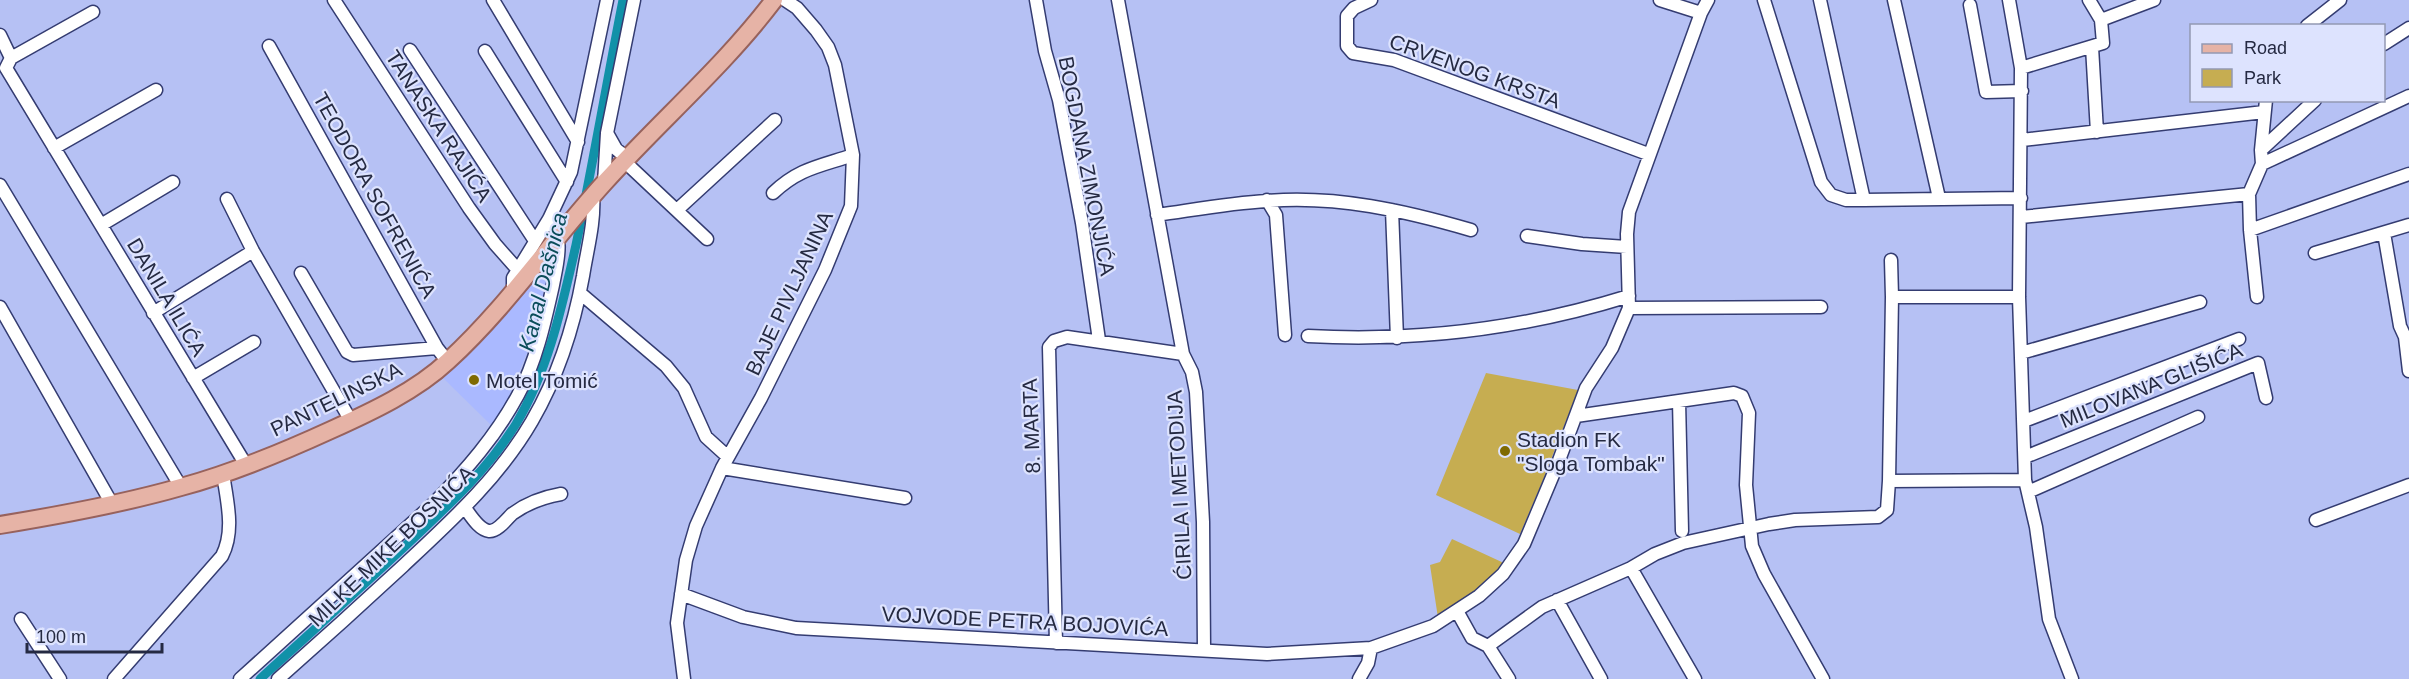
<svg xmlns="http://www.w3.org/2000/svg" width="2409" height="679" viewBox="0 0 2409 679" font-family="Helvetica,sans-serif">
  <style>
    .built { fill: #aab9ff }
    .green { fill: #c6ad51 }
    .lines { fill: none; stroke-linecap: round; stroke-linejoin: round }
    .canal { stroke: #1191a8; stroke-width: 9 }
    .minor-casing { stroke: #343c71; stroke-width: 15 }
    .major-casing { stroke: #97625d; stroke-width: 20 }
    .minor { stroke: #fff; stroke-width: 12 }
    .major { stroke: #e6b3a6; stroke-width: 16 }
    .poi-dot { fill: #7f6a02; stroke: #dde3fe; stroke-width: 2 }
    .labels { text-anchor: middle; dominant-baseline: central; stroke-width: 4.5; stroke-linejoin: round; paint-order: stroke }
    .street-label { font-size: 21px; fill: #252a42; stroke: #dde3fe }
    .poi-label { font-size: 21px; fill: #252a42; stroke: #dde3fe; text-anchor: start }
    .water-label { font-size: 22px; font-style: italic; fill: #0a4c59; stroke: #dde3fe }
  </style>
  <rect width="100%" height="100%" fill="#b6c1f4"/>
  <!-- built -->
  <path class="built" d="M542 268H546V284L529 348 508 398 492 426 442 377 485 332Z"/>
  <!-- green -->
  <path class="green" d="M1486 373 1578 390 1541 485 1520 534 1436 495Z
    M1452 539 1506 564 1479 589 1438 618 1430 565 1440 562Z"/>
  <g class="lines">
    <!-- canal -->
    <path class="canal" d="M260 679C307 636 354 594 400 551 442 511 485 474 516 424 549 369 562 306 576 245 593 163 607 81 623 0"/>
    <defs>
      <path id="minor" d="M334 0 469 208 495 244 518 270
        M493 0 578 142
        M1036 0 1045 51 1059 100 1082 223 1099 340
        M1118 0 1183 354 1192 372 1196 392 1203 522 1204 649
        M1371 0 1354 8 1347 16V46L1353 53 1394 60 1648 154
        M1660 0 1701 13
        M1764 0 1821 182 1831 195 1846 200H1864L2021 198
        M1820 0 1864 200
        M1894 0 1939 198
        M2009 0 2021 68 2019 297 2025 480 2036 527 2049 619 2072 679
        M2089 0 2101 20
        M1970 5 1986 92 2022 91
        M2307 26 2340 0
        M0 35 11 58 6 68 246 465
        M2384 44 2409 28
        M269 46 437 348 448 362
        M2092 47 2097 132
        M410 50 535 241
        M485 51 567 182
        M11 58 93 12
        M2021 68 2103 43 2101 20 2154 0
        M607 133 634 0
        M2022 140 2264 112
        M54 148 156 90
        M2261 150 2315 100
        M624 161 707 239
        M2262 164 2409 96
        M604 183 607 133 616 149 627 158
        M0 185 181 487
        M773 193C799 168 821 166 853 155
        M227 199 253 251 351 421
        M1267 200 1276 215 1285 335
        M677 210 775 120
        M1392 210 1397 338
        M1157 215C1193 210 1230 203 1267 201 1336 195 1406 211 1471 230
        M2021 217 2249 194
        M101 225 173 182
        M2250 230 2409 174
        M2384 233 2400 326 2405 337 2409 338
        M1527 236 1582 244 1627 247
        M2315 253 2409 225
        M1891 260 1892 297
        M301 273 347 352 353 355 437 348
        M513 292V278L549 219 571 172 607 0
        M580 293 666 366 684 388 706 437 728 457
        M2257 297 2250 230 2249 194 2262 164 2261 150 2266 100
        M0 307 112 504
        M1629 308 1821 307
        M153 313 253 251
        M1308 336C1418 342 1523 329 1629 296
        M2405 337 2409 371
        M2021 353 2200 302
        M193 378 254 342
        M1679 401 1682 531
        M1576 416 1734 393 1742 396 1749 413 1746 485 1752 546 1764 574 1823 679
        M2024 421 2239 339
        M2025 457 2258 363 2266 398
        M722 468 905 498
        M1889 481 1892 297H2019
        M2028 492 2198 417
        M465 508C471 516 479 530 489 531 497 532 507 519 512 514 527 503 544 497 561 494
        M2316 520 2409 485
        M1631 568 1695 679
        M681 594 743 617 796 628 1267 654 1371 648 1433 626 1479 596 1503 574 1524 544 1558 463 1586 388 1612 348 1629 308 1627 234 1629 212 1701 13 1708 0
        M1557 600 1601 679
        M1457 611 1472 638 1488 646 1542 607 1631 568 1655 554 1683 543 1769 524 1795 520 1878 517 1887 510 1889 481 2025 480
        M21 619 60 679
        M1056 643 1049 347 1054 341 1067 337 1183 354
        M1488 646 1509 679
        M114 679 222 556C235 531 227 501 223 474
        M240 679 434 503C466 470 496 436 518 395 536 362 545 321 553 285 557 263 565 238 549 219
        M278 679C320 642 362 604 403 566 450 522 499 478 532 421 557 378 574 326 583 276 587 250 595 222 593 196
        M684 679 677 623 686 560 696 526 722 468 761 398 825 270 851 206 853 155 835 65 828 47 816 30 797 8 785 0
        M1359 679 1368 663 1371 648"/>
      <path id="major" d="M0 525C61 515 122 504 181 487 233 473 283 452 331 430 371 412 416 391 448 361 507 307 552 240 605 182 661 120 724 66 774 0"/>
    </defs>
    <!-- minor casing -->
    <use href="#minor" class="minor-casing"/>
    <!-- major casing -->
    <use href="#major" class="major-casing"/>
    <!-- minor -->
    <use href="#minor" class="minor"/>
    <!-- major -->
    <use href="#major" class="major"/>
  </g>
  <!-- markers -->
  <g class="poi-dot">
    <circle cx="474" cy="380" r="6"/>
    <circle cx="1505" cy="451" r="6"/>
  </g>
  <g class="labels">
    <!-- street labels -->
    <g class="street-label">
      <text transform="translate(1475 71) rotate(20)">CRVENOG KRSTA</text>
      <text transform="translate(439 126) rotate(57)">TANASKA RAJIĆA</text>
      <text transform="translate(1087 166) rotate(79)">BOGDANA ZIMONJIĆA</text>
      <text transform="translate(375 195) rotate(61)">TEODORA SOFRENIĆA</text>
      <text transform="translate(789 293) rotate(-65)">BAJE PIVLJANINA</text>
      <text transform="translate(167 297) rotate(59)">DANILA ILIĆA</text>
      <text transform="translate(2151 385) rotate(-22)">MILOVANA GLIŠIĆA</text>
      <text transform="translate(336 399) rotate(-26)">PANTELINSKA</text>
      <text transform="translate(1031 426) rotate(-92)">8. MARTA</text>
      <text transform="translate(1179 485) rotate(-93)">ĆIRILA I METODIJA</text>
      <text transform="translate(391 546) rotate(-44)">MILKE MIKE BOSNIĆA</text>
      <text transform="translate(1025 621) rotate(3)">VOJVODE PETRA BOJOVIĆA</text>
    </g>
    <!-- poi labels -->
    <g class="poi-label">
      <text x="486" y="380">Motel Tomić</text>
      <text x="1517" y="439">Stadion FK<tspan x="1517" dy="24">"Sloga Tombak"</tspan></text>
    </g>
    <!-- water labels -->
    <g class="water-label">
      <text transform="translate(543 282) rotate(-76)">Kanal Dašnica</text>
    </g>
  </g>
  <!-- legend -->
  <rect x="2190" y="24" width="195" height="78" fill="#dde3fe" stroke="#9399b3" stroke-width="1.5"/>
  <rect x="2202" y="44" width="30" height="9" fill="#e6b3a6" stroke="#9399b3" stroke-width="1.5"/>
  <text x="2244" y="54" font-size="18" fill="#252a42">Road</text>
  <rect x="2202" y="69" width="30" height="18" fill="#c6ad51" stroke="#9399b3" stroke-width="1.5"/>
  <text x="2244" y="84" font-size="18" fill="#252a42">Park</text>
  <!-- scale -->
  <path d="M27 643v9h135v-9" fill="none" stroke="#252a42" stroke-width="3"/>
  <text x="36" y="643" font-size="18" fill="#252a42" stroke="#dde3fe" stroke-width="4.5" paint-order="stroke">100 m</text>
</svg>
